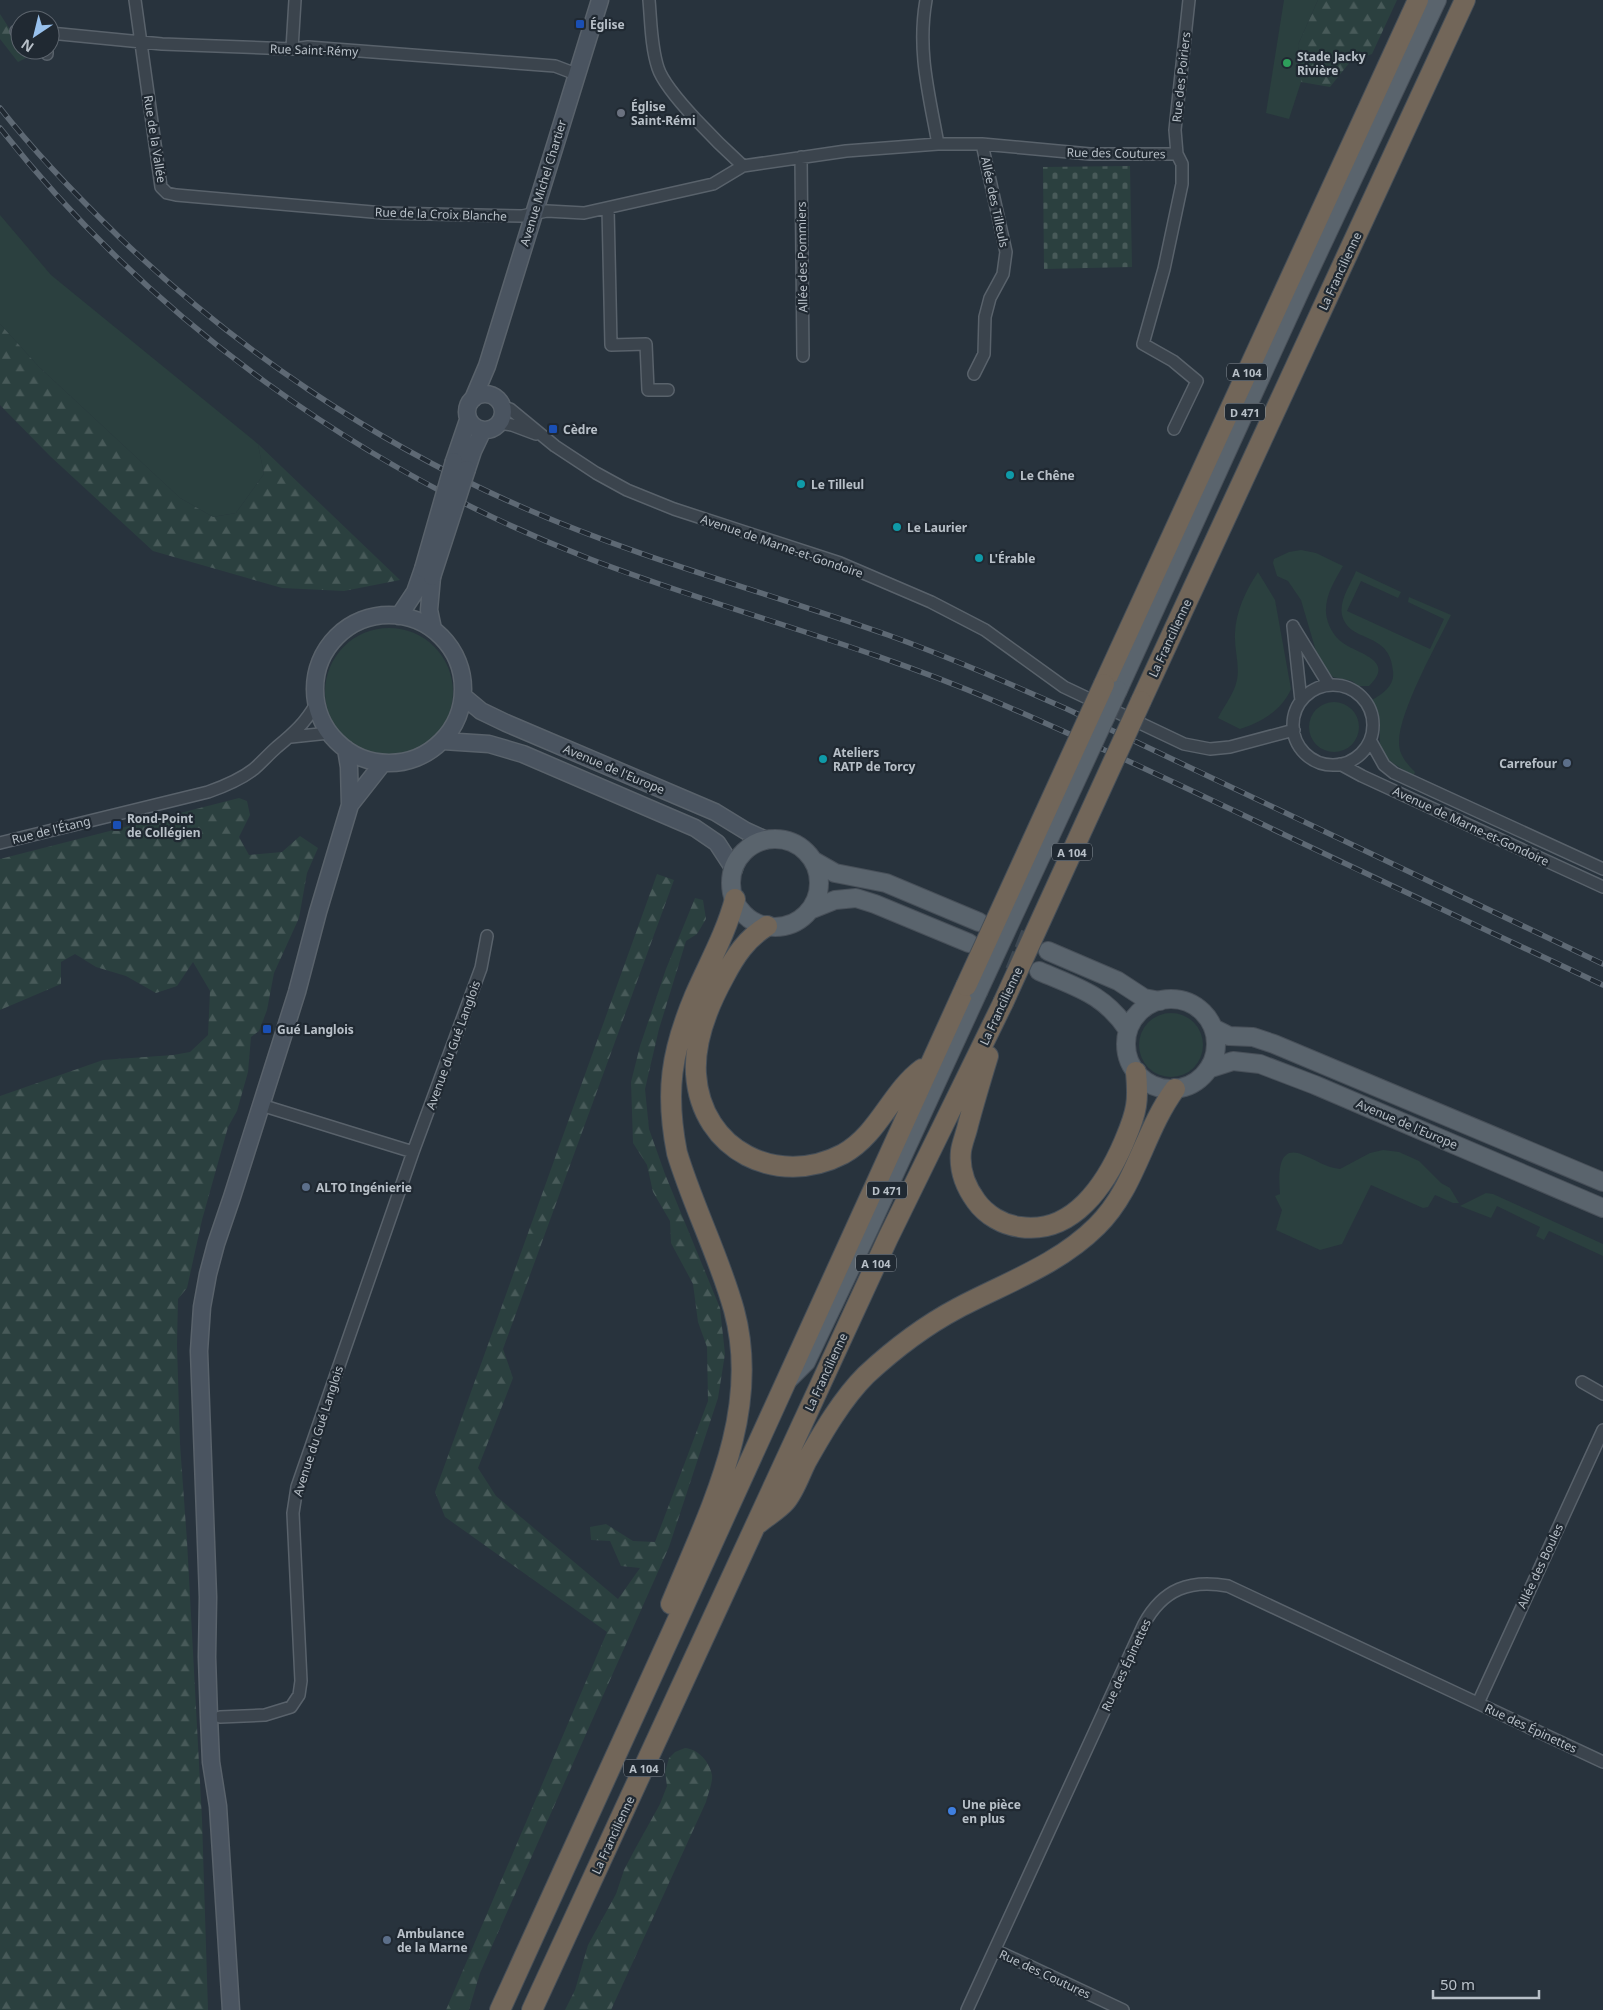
<svg xmlns="http://www.w3.org/2000/svg" width="1603" height="2010" viewBox="0 0 1603 2010" font-family="'Noto Sans',sans-serif">
  <style>
    .green { fill: #2b403f }
    .forest { fill: url(#forest-firs) }
    .cemetery { fill: url(#cemetery-stones) }
    .lines { fill: none; stroke-linecap: round; stroke-linejoin: round }
    .primary-tunnel { stroke: #3e4852; stroke-width: 18; stroke-dasharray: 18 9; stroke-linecap: butt }
    .minor-casing { stroke: #59626b; stroke-width: 14 }
    .secondary-casing { stroke: #59626b; stroke-width: 19 }
    .primary-casing { stroke: #485059; stroke-width: 20 }
    .motorway-casing { stroke: #464f58; stroke-width: 22 }
    .minor { stroke: #3b444d; stroke-width: 11 }
    .secondary { stroke: #4a5460; stroke-width: 16 }
    .primary { stroke: #5a646d; stroke-width: 18 }
    .motorway { stroke: #726659; stroke-width: 20 }
    .rail-casing { stroke: #5e6974; stroke-width: 5.5 }
    .rail { stroke: #202932; stroke-width: 4; stroke-dasharray: 11; stroke-linecap: butt }
    .secondary-bridge-casing { stroke: #59626b; stroke-width: 19; stroke-linecap: butt }
    .primary-bridge-casing { stroke: #485059; stroke-width: 20; stroke-linecap: butt }
    .motorway-bridge-casing { stroke: #464f58; stroke-width: 22; stroke-linecap: butt }
    .secondary-bridge { stroke: #4a5460; stroke-width: 16 }
    .primary-bridge { stroke: #5a646d; stroke-width: 18 }
    .motorway-bridge { stroke: #726659; stroke-width: 20 }
    .transit-dot { fill: #1a4fb4; stroke: #202932; stroke-width: 2 }
    .leisure-dot { fill: #2e9e5b; stroke: #202932; stroke-width: 2 }
    .worship-dot { fill: #6b7280; stroke: #202932; stroke-width: 2 }
    .culture-dot { fill: #0f9aa8; stroke: #202932; stroke-width: 2 }
    .service-dot { fill: #5c6f8a; stroke: #202932; stroke-width: 2 }
    .shop-dot { fill: #3f7fe0; stroke: #202932; stroke-width: 2 }
    .labels { text-anchor: middle; dominant-baseline: central; stroke-width: 4.5; stroke-linejoin: round; paint-order: stroke }
    .shield { fill: #202932; stroke: #8a939b; stroke-width: 1 }
    .shield-label { font-size: 11px; font-weight: bold; fill: #b8c0c8 }
    .poi-label { font-size: 12px; font-weight: bold; fill: #b8c0c8; stroke: #202932; text-anchor: start }
    .street-label { font-size: 12px; fill: #b8c0c8; stroke: #202932 }
  </style>
  <defs>
    <pattern id="forest-firs" width="22" height="20" patternUnits="userSpaceOnUse" patternTransform="scale(1.25)"><rect width="22" height="20" fill="#2b403f"/><path d="M5 1l3.5 6h-7zM16 11l3.5 6h-7z" fill="#485a59"/></pattern>
    <pattern id="cemetery-stones" width="16" height="16" patternUnits="userSpaceOnUse" patternTransform="scale(1.25)"><rect width="16" height="16" fill="#2b403f"/><path d="M2 7V4a2 2 0 0 1 4 0v3zM10 15v-3a2 2 0 0 1 4 0v3z" fill="#485a59"/></pattern>
  </defs>
  <rect width="100%" height="100%" fill="#28333d"/>
  <!-- green -->
  <path class="green" d="M1284 0H1318L1298 45 1301 82 1289 119 1266 113Z
    M0 215 51 275 258 444 264 474 236 513 213 517 180 498 39 367 0 324Z
    M1301 550 1316 553 1343 566C1335 580 1325 595 1326 613 1327 624 1333 636 1343 643 1358 654 1396 660 1369 686H1358L1352 681 1333 677 1328 672 1318 658 1301 600 1288 581 1277 576 1273 563 1274 559 1289 552Z
    M1356 571 1401 592 1398 598 1361 581 1347 611 1430 649 1444 619 1408 602 1409 597 1451 615C1437 644 1398 713 1399 743 1399 755 1407 764 1415 772L1414 775C1358 749 1393 739 1372 700 1384 693 1395 685 1393 671 1390 630 1349 644 1342 615 1339 600 1351 584 1356 571Z
    M1258 572 1275 600 1291 689C1282 710 1262 722 1240 729L1218 718C1224 706 1234 694 1237 680 1240 665 1234 649 1235 633 1236 611 1246 590 1258 572Z
    M325 692a64 64 0 1 1 128 0a64 64 0 1 1-128 0Z
    M1309 727a25 25 0 1 1 50 0a25 25 0 1 1-50 0Z
    M1139 1045a32 32 0 1 1 64 0a32 32 0 1 1-64 0Z
    M1383 1150 1399 1152 1419 1161 1441 1183 1450 1188 1459 1203H1453L1435 1195 1428 1207 1423 1208 1371 1185 1342 1244 1320 1250 1276 1230 1282 1210 1275 1196 1280 1194C1279 1178 1276 1143 1303 1155 1317 1160 1324 1167 1340 1169L1370 1153Z
    M1486 1193 1493 1194 1603 1244V1256L1549 1231 1544 1240 1536 1236 1540 1227 1497 1206 1491 1218 1460 1206Z"/>
  <!-- forest -->
  <path class="forest" d="M1318 0H1397L1372 54 1350 62 1330 87 1301 82 1298 45Z
    M0 14 20 45V50H24L28 57 18 62 0 39Z
    M0 324 39 367 180 498 213 517 236 513 264 474 258 444 400 580 344 591 282 588 153 551 50 456 0 405Z
    M239 798 247 801 250 815 239 837 249 855 282 852 300 836 318 848 307 873 299 918 274 973 267 1010 259 1031 251 1037 248 1072 237 1111 228 1127 202 1220 187 1288 178 1299 177 1345 180 1444 187 1541 202 1819 208 2010H0V1096L103 1060 173 1055 190 1052 208 1035 210 991 193 962 177 986 156 993 126 976 96 967 75 954 61 962V984L0 1010V859Z
    M657 874 674 880 503 1349 513 1378 478 1468 496 1496 618 1599 640 1568 621 1566 610 1541 591 1540 590 1527 606 1524 633 1541 655 1542 708 1401 707 1347 698 1322 693 1284 671 1243 670 1221 653 1192 647 1165 633 1143 631 1082 640 1046 666 969 695 898 703 900 706 919 697 934 686 941 659 1029 645 1089 649 1129 665 1174 720 1308 725 1354 718 1398 669 1547 480 1973 469 2010H446L607 1632 445 1517 435 1492Z
    M685 1748C698 1749 710 1762 712 1775 713 1782 708 1794 706 1802L611 2010H565L575 1990 588 1945 616 1894 624 1870 635 1849 660 1804 667 1786 665 1772 669 1758 675 1752Z"/>
  <!-- cemetery -->
  <path class="cemetery" d="M1130 166 1132 267 1044 269 1043 167Z"/>
  <g class="lines">
    <!-- primary-tunnel -->
    <path class="primary-tunnel" d="M993 928 1043 948
      M984 949 1033 969"/>
    <defs>
      <path id="minor" d="M135 0 161 187 167 193 176 195 384 213 522 216 547 211 584 213 713 184 743 166 846 151 938 144H982L1090 154H1177
        M649 0C651 22 651 47 658 68 666 93 722 147 743 166
        M926 0C917 51 929 94 938 144
        M16 31H20
        M50 33 162 44 292 49 308 47 555 66 576 74
        M292 49 295 0
        M47 54V50
        M801 157 803 356
        M608 208 611 345 646 344 648 390H668
        M974 374 984 354 985 317 990 298 1003 274 1006 252 982 144
        M502 407 510 409 555 446 596 473 627 490 674 509 840 563 931 602 985 630 1064 687 1184 744 1210 749 1230 747 1294 730
        M499 423 512 425 536 434
        M1174 429 1197 381 1173 361 1143 344 1164 269 1182 184V164L1177 154 1175 130 1189 0
        M1293 626 1301 701
        M1294 628 1329 685
        M1293 725a40 40 0 1 1 80 0a40 40 0 1 1-80 0Z
        M291 737 329 733
        M1370 740 1384 765 1394 773 1603 869
        M1340 764 1362 776 1603 887
        M0 843 208 792C225 786 240 780 254 769 262 762 269 754 277 747 294 733 305 723 316 704
        M261 1105 413 1152
        M1582 1382 1603 1394
        M1478 1703 1603 1430
        M220 1717 265 1715 291 1707 299 1695 301 1681 293 1513 297 1487 413 1152 481 968 487 936
        M995 1950 1123 2010
        M967 2010 1144 1624C1163 1589 1190 1579 1228 1586L1603 1762"/>
      <path id="secondary" d="M467 412a18 18 0 1 1 36 0a18 18 0 1 1-36 0Z
        M473 399 487 366 600 0
        M454 461 468 420
        M467 469 473 451 483 430
        M432 577 429 610 433 629
        M315 689a74 74 0 1 1 148 0a74 74 0 1 1-148 0Z
        M399 616 415 592 423 569
        M463 696 481 711 506 723 715 812 746 831 766 840
        M443 741 489 744 523 754 695 828 717 843 734 869
        M350 805 383 763
        M231 2010 218 1806 211 1762 209 1717 207 1657 208 1597 199 1351 202 1307 208 1274 216 1244 232 1197 297 992 318 912 350 805 349 767 346 749"/>
      <path id="primary" d="M1118 690 1300 291 1437 0
        M731 883a44 44 0 1 1 88 0a44 44 0 1 1-88 0Z
        M814 861 835 873 886 883 979 922
        M810 910 835 900 856 898 875 904 969 943
        M1048 951 1118 981 1144 998 1160 1001
        M1039 971C1078 988 1104 994 1128 1030
        M1126 1044a45 45 0 1 1 90 0a45 45 0 1 1-90 0Z
        M1213 1028 1229 1036 1253 1037 1274 1044 1603 1182
        M1208 1069 1233 1061 1260 1064 1315 1085 1603 1208
        M789 1379 806 1362 870 1227 978 992"/>
      <path id="motorway" d="M1104 684 1418 0
        M1141 701 1465 0
        M767 926C747 938 735 956 724 977 708 1006 694 1041 696 1074 701 1151 778 1188 843 1154 879 1134 891 1092 922 1069
        M988 1056C981 1079 974 1102 968 1125 966 1134 962 1143 961 1151 959 1169 965 1186 976 1201 986 1215 1003 1225 1020 1227 1073 1235 1106 1184 1124 1142 1129 1130 1134 1119 1136 1106 1138 1095 1137 1083 1136 1072
        M759 1523C767 1516 778 1510 785 1502 794 1492 800 1474 806 1462 823 1432 842 1399 866 1375 894 1349 924 1326 958 1308 1005 1283 1058 1265 1097 1226 1135 1189 1144 1131 1175 1089
        M671 1604C709 1511 762 1413 734 1310 719 1256 693 1206 677 1153 665 1092 671 1052 695 995 709 963 726 933 735 899
        M500 2010 966 986
        M532 2010 888 1238 1003 1003"/>
    </defs>
    <!-- minor casing -->
    <use href="#minor" class="minor-casing"/>
    <!-- secondary casing -->
    <use href="#secondary" class="secondary-casing"/>
    <!-- primary casing -->
    <use href="#primary" class="primary-casing"/>
    <!-- motorway casing -->
    <use href="#motorway" class="motorway-casing"/>
    <!-- minor -->
    <use href="#minor" class="minor"/>
    <!-- secondary -->
    <use href="#secondary" class="secondary"/>
    <!-- primary -->
    <use href="#primary" class="primary"/>
    <!-- motorway -->
    <use href="#motorway" class="motorway"/>
    <defs>
      <path id="rail" d="M0 108C36 154 77 196 119 237 236 349 373 442 522 507 640 559 766 592 888 635 949 657 1008 683 1067 709L1603 964
        M0 128C152 321 362 471 590 559 723 610 861 644 992 700 1091 742 1188 789 1285 835 1391 886 1497 935 1603 985"/>
    </defs>
    <!-- rail casing -->
    <use href="#rail" class="rail-casing"/>
    <!-- rail -->
    <use href="#rail" class="rail"/>
    <defs>
      <path id="secondary-bridge" d="M423 569 454 461
        M432 577 467 469"/>
      <path id="primary-bridge" d="M978 992 1118 690"/>
      <path id="motorway-bridge" d="M966 986 1104 684
        M1003 1003 1141 701"/>
    </defs>
    <!-- secondary-bridge casing -->
    <use href="#secondary-bridge" class="secondary-bridge-casing"/>
    <!-- primary-bridge casing -->
    <use href="#primary-bridge" class="primary-bridge-casing"/>
    <!-- motorway-bridge casing -->
    <use href="#motorway-bridge" class="motorway-bridge-casing"/>
    <!-- secondary-bridge -->
    <use href="#secondary-bridge" class="secondary-bridge"/>
    <!-- primary-bridge -->
    <use href="#primary-bridge" class="primary-bridge"/>
    <!-- motorway-bridge -->
    <use href="#motorway-bridge" class="motorway-bridge"/>
  </g>
  <!-- markers -->
  <g class="transit-dot">
    <rect x="575" y="19" width="10" height="10" rx="2.5"/>
    <rect x="548" y="424" width="10" height="10" rx="2.5"/>
    <rect x="112" y="820" width="10" height="10" rx="2.5"/>
    <rect x="262" y="1024" width="10" height="10" rx="2.5"/>
  </g>
  <circle class="leisure-dot" cx="1287" cy="63" r="5"/>
  <circle class="worship-dot" cx="621" cy="113" r="5"/>
  <g class="culture-dot">
    <circle cx="1010" cy="475" r="5"/>
    <circle cx="801" cy="484" r="5"/>
    <circle cx="897" cy="527" r="5"/>
    <circle cx="979" cy="558" r="5"/>
    <circle cx="823" cy="759" r="5"/>
  </g>
  <g class="service-dot">
    <circle cx="1567" cy="763" r="5"/>
    <circle cx="306" cy="1187" r="5"/>
    <circle cx="387" cy="1940" r="5"/>
  </g>
  <circle class="shop-dot" cx="952" cy="1811" r="5"/>
  <g class="labels">
    <!-- shield labels -->
    <g class="shield">
      <rect x="1227" y="363.5" width="40" height="17" rx="4"/>
      <rect x="1225" y="403.5" width="40" height="17" rx="4"/>
      <rect x="1052" y="843.5" width="40" height="17" rx="4"/>
      <rect x="867" y="1181.5" width="40" height="17" rx="4"/>
      <rect x="856" y="1254.5" width="40" height="17" rx="4"/>
      <rect x="624" y="1759.5" width="40" height="17" rx="4"/>
    </g>
    <g class="shield-label">
      <text x="1247" y="372">A 104</text>
      <text x="1245" y="412">D 471</text>
      <text x="1072" y="852">A 104</text>
      <text x="887" y="1190">D 471</text>
      <text x="876" y="1263">A 104</text>
      <text x="644" y="1768">A 104</text>
    </g>
    <!-- poi labels -->
    <g class="poi-label">
      <text x="590" y="24">Église</text>
      <text x="1297" y="56">Stade Jacky<tspan x="1297" dy="14">Rivière</tspan></text>
      <text x="631" y="106">Église<tspan x="631" dy="14">Saint-Rémi</tspan></text>
      <text x="563" y="429">Cèdre</text>
      <text x="1020" y="475">Le Chêne</text>
      <text x="811" y="484">Le Tilleul</text>
      <text x="907" y="527">Le Laurier</text>
      <text x="989" y="558">L'Érable</text>
      <text x="833" y="752">Ateliers<tspan x="833" dy="14">RATP de Torcy</tspan></text>
      <text x="1557" y="763" text-anchor="end">Carrefour</text>
      <text x="127" y="818">Rond-Point<tspan x="127" dy="14">de Collégien</tspan></text>
      <text x="277" y="1029">Gué Langlois</text>
      <text x="316" y="1187">ALTO Ingénierie</text>
      <text x="962" y="1804">Une pièce<tspan x="962" dy="14">en plus</tspan></text>
      <text x="397" y="1933">Ambulance<tspan x="397" dy="14">de la Marne</tspan></text>
    </g>
    <!-- street labels -->
    <g class="street-label">
      <text transform="translate(314 50) rotate(2)">Rue Saint-Rémy</text>
      <text transform="translate(1181 77) rotate(-84)">Rue des Poiriers</text>
      <text transform="translate(155 139) rotate(81)">Rue de la Vallée</text>
      <text transform="translate(1116 153) rotate(1)">Rue des Coutures</text>
      <text transform="translate(543 183) rotate(-73)">Avenue Michel Chartier</text>
      <text transform="translate(995 202) rotate(78)">Allée des Tilleuls</text>
      <text transform="translate(441 214) rotate(2)">Rue de la Croix Blanche</text>
      <text transform="translate(802 257) rotate(-91)">Allée des Pommiers</text>
      <text transform="translate(1340 271) rotate(-65)">La Francilienne</text>
      <text transform="translate(782 546) rotate(19)">Avenue de Marne-et-Gondoire</text>
      <text transform="translate(1170 638) rotate(-65)">La Francilienne</text>
      <text transform="translate(614 769) rotate(23)">Avenue de l'Europe</text>
      <text transform="translate(1471 826) rotate(25)">Avenue de Marne-et-Gondoire</text>
      <text transform="translate(51 830) rotate(-14)">Rue de l'Étang</text>
      <text transform="translate(1001 1006) rotate(-65)">La Francilienne</text>
      <text transform="translate(453 1045) rotate(-70)">Avenue du Gué Langlois</text>
      <text transform="translate(1407 1124) rotate(23)">Avenue de l'Europe</text>
      <text transform="translate(826 1372) rotate(-65)">La Francilienne</text>
      <text transform="translate(318 1431) rotate(-72)">Avenue du Gué Langlois</text>
      <text transform="translate(1540 1566) rotate(-65)">Allée des Boules</text>
      <text transform="translate(1126 1665) rotate(-65)">Rue des Épinettes</text>
      <text transform="translate(1531 1728) rotate(25)">Rue des Épinettes</text>
      <text transform="translate(613 1835) rotate(-65)">La Francilienne</text>
      <text transform="translate(1045 1974) rotate(25)">Rue des Coutures</text>
    </g>
  </g>
  <!-- north arrow -->
  <g transform="translate(35 35) rotate(215)"><circle r="24" fill="#202932" stroke="#5d656e"/>
  <path d="M0-4L9 19L0 12L-9 19Z" fill="#98c1ed"/>
  <text y="-8" font-size="14" font-weight="bold" text-anchor="middle" fill="#b8c0c8">N</text>
  </g>
  <!-- scale -->
  <path d="M1433 1990v8h106v-8" fill="none" stroke="#b8c0c8" stroke-width="2.5"/>
  <text x="1440" y="1990" font-size="15" fill="#b8c0c8" stroke="#202932" stroke-width="4" paint-order="stroke">50 m</text>
</svg>
